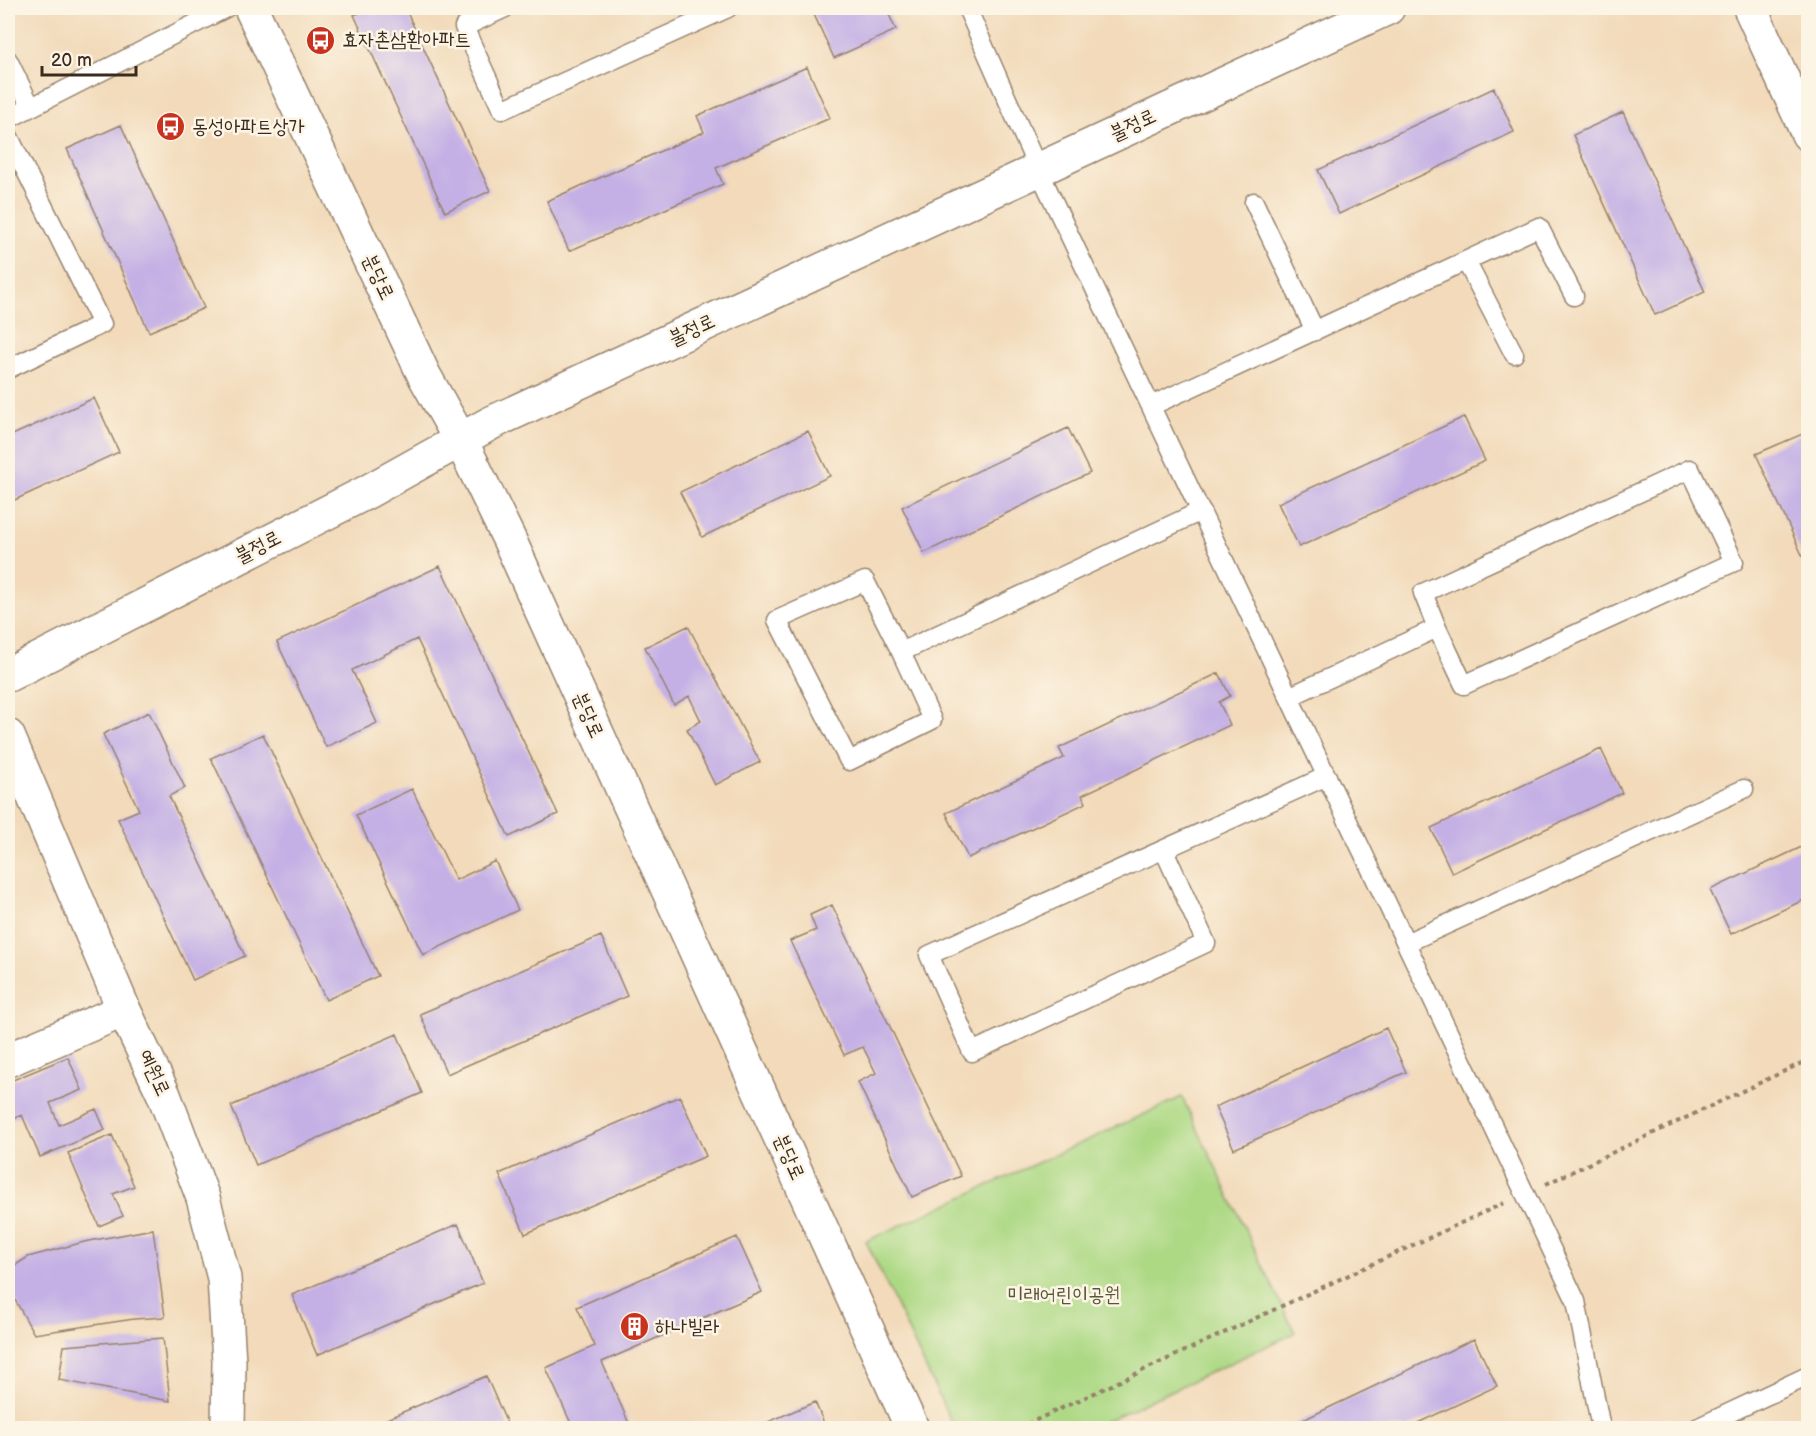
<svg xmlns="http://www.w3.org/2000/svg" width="1816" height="1436" viewBox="0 0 1816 1436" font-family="'Balsamiq Sans','Poor Story',sans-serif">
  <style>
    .green { fill: #add985; stroke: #748252; stroke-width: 1.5 }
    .building { fill: #c4b0e5 }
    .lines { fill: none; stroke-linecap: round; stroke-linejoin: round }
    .lane-casing { stroke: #96826c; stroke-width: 21 }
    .street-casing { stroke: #96826c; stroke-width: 36 }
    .secondary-casing { stroke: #96826c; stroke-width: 36 }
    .path { stroke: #96826c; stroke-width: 4; stroke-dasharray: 4.5 4.5; stroke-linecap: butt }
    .lane { stroke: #fff; stroke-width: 18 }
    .street { stroke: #fff; stroke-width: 33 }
    .secondary { stroke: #fff; stroke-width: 33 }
    .labels { text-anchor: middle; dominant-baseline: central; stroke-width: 5; stroke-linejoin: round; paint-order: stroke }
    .poi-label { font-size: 20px; fill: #3b2a1e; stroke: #fcf5e5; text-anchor: start }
    .street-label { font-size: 20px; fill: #3b2a1e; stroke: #fcf5e5 }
    .park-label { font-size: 20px; fill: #585638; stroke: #fcf5e5 }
  </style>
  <rect width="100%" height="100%" fill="#fcf5e5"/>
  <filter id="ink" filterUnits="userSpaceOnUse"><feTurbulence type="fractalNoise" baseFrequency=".0167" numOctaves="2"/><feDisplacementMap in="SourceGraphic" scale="12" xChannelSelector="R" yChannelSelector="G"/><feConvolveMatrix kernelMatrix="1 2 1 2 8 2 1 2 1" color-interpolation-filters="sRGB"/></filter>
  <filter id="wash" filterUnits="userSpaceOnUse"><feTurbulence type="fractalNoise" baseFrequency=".008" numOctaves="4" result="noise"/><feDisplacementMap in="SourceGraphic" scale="24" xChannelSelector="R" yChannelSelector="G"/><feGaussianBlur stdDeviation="1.35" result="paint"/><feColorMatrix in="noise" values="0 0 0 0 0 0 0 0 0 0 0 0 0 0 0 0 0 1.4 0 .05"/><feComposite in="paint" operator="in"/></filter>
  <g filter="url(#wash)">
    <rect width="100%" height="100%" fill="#f2daba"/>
    <!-- green -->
    <path class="green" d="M1182 1097 1295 1333 1091 1428H954L866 1241Z"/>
    <g id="blocks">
      <!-- building -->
      <path class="building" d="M371 8H405L490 191 445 212 354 15Z
        M811 8H886L896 30 834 58Z
        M807 67 830 118 716 168 723 184 569 251 547 201 704 132 697 116Z
        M1494 88 1514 132 1339 214 1318 170Z
        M1623 112 1705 292 1655 315 1573 135Z
        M121 125 204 308 149 332 67 149Z
        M94 398 119 452 8 503V437Z
        M1464 417 1485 461 1299 547 1278 503Z
        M1068 428 1090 473 924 553 902 507Z
        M808 431 830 476 702 537 680 492Z
        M1807 432 1808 436V568L1756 454Z
        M440 566 558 814 509 837 417 639 352 670 377 723 326 747 277 642Z
        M688 626 760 762 715 785 687 729 701 721 689 696 674 705 645 647Z
        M1219 673 1230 696 1219 702 1230 725 1082 795 1086 803 968 858 946 813 1064 758 1059 748Z
        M149 712 185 788 169 796 245 956 193 980 118 819 139 810 103 734Z
        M263 734 378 976 326 1000 211 758Z
        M1601 749 1622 793 1452 873 1431 828Z
        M412 789 456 880 495 861 518 910 423 955 356 815Z
        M1808 844V898L1731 934 1710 890Z
        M832 905 961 1176 912 1197 858 1082 876 1073 863 1047 844 1055 790 941 816 930 810 915Z
        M601 936 627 996 447 1074 420 1014Z
        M1386 1028 1406 1072 1234 1149 1215 1107Z
        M397 1034 422 1093 256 1165 231 1106Z
        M68 1057 82 1090 50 1103 59 1125 96 1109 105 1130 40 1157 22 1115 8 1121V1082Z
        M680 1096 706 1156 525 1234 499 1174Z
        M112 1135 134 1186 113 1194 123 1216 99 1226 68 1153Z
        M458 1224 483 1283 317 1355 292 1295Z
        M153 1229 165 1317 134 1319 34 1334 8 1287V1270L28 1257 84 1242Z
        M737 1237 762 1292 602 1362 631 1428H573L546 1368 595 1346 577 1307Z
        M163 1338 170 1401 59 1380 64 1346Z
        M1474 1339 1497 1386 1407 1428H1286Z
        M486 1376 509 1428H366Z
        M815 1402 826 1428H754Z"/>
    </g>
  </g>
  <g filter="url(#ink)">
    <use href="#blocks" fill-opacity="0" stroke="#96826c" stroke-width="1.5"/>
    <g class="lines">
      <defs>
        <path id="lane" d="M505 8 464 27 502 110 728 8
          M967 8 1038 169 1576 1301 1601 1428
          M8 60 31 107
          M8 119 226 8
          M8 135 102 324 8 369
          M1254 202 1315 331
          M1466 261 1514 354
          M1151 406 1539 227 1574 296
          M901 652 932 720 849 761 777 620 865 581 901 652 1201 511
          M1289 697 1437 628 1423 593 1690 469 1734 562 1464 685 1437 628
          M1164 850 1206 943 972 1052 929 955 1327 776
          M1406 943 1744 789
          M1697 1428 1808 1376"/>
        <path id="street" d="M1750 8 1808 134
          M8 736 124 1010 164 1095 203 1198 224 1278 229 1362 228 1428
          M8 1060 124 1010"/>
        <path id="secondary" d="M251 8 424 375 461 441 509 539 912 1428
          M8 675 367 492 491 423 1388 8"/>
      </defs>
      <!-- lane casing -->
      <use href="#lane" class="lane-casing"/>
      <!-- street casing -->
      <use href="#street" class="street-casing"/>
      <!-- secondary casing -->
      <use href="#secondary" class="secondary-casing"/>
      <!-- path -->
      <path class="path" d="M1546 1184 1808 1060
        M1019 1428 1504 1203"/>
      <!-- lane -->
      <use href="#lane" class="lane"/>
      <!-- street -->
      <use href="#street" class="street"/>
      <!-- secondary -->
      <use href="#secondary" class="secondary"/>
    </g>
  </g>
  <!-- icons -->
  <defs>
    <symbol id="bus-disc" viewBox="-11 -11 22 22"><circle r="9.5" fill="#c8321e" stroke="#fcf5e5"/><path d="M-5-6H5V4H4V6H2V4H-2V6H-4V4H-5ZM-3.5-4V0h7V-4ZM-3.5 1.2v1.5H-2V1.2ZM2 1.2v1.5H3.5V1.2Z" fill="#fff"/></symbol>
    <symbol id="building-disc" viewBox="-11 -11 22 22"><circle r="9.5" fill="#c8321e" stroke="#fcf5e5"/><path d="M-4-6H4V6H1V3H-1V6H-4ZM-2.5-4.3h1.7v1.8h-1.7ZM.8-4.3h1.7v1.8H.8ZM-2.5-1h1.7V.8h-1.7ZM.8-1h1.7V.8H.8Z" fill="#fff"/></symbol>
  </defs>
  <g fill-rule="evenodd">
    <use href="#bus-disc" x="304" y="24" width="33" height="33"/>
    <use href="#bus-disc" x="154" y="110" width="33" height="33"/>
    <use href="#building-disc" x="618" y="1310" width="33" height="33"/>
  </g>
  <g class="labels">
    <!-- poi labels -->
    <g class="poi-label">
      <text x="342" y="40">효자촌삼환아파트</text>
      <text x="192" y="127">동성아파트상가</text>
      <text x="655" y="1327">하나빌라</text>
    </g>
    <!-- street labels -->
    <g class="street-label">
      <text transform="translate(1133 125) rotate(-25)">불정로</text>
      <text transform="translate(378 277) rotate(65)">분당로</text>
      <text transform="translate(692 330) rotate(-25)">불정로</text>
      <text transform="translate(258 547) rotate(-27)">불정로</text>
      <text transform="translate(588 715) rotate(66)">분당로</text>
      <text transform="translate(154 1073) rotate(65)">예원로</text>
      <text transform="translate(789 1157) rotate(66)">분당로</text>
    </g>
    <!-- park labels -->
    <g class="park-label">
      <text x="1064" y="1295">미래어린이공원</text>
    </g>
  </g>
  <!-- margin -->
  <rect width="1816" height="1436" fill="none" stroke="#fcf5e5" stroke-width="30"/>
  <!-- scale -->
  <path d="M42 66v9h94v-9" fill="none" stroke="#3b2a1e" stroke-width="3"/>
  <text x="51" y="66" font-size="18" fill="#3b2a1e" stroke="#fcf5e5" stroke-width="4.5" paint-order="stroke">20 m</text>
</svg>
